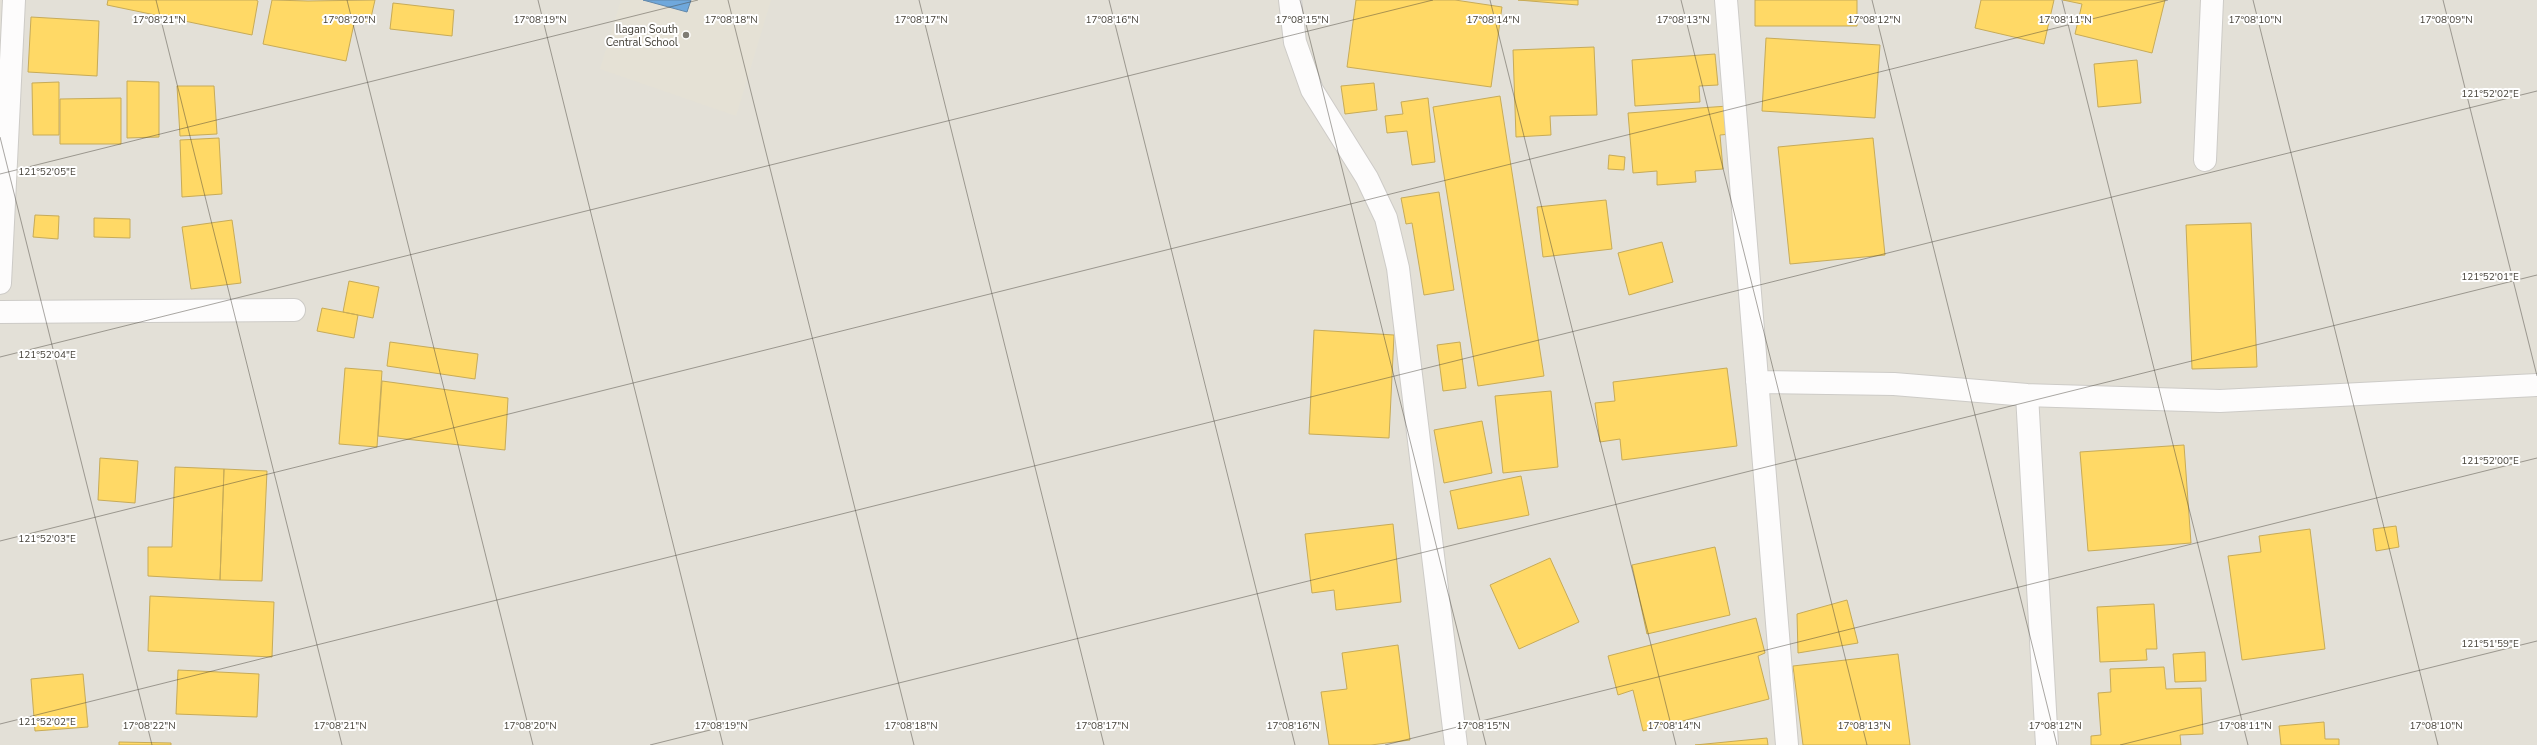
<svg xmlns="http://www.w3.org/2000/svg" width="2537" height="745" viewBox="0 0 2537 745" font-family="'Nunito Sans',sans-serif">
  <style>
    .residential { fill: #e3e0d7 }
    .education { fill: #e5e1d5 }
    .homes { fill: #ffd966; stroke: #c7ab58 }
    .schools { fill: #6fa8dc; stroke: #6288aa }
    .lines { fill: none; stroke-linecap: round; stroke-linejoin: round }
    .minor-casing { stroke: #cdcbc7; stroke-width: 24 }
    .minor { stroke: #fdfcfc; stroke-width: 22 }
    .ticks { fill: none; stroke: #433f36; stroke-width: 1; stroke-opacity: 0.45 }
    .poi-dot { fill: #7f7c75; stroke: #fff; stroke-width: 1.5 }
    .labels { text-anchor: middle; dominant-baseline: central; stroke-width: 4; stroke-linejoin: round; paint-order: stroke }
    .poi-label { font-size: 11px; fill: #433f36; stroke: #fff; text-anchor: end }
    .ticks-label { font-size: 10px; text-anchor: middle; fill: #433f36; stroke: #fff; stroke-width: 4; stroke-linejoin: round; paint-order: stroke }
  </style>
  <rect width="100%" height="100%" fill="#efeee9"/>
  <!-- residential -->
  <path class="residential" d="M0 0H2537V745H0Z"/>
  <!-- education -->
  <path class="education" d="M621 0H771L736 116 600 69Z"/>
  <!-- homes -->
  <path class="homes" d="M108 0H256L258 1 252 35 107 5Z
    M272 0 308 1 375 0 370 22 355 19 346 61 263 44Z
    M1356 0H1455L1502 7 1491 87 1347 67Z
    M1518 0H1578V5Z
    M1755 0H1857V26H1755Z
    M1981 0H2054L2044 44 1975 28Z
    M2063 0H2165L2152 53 2075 34 2082 4Z
    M393 3 454 10 452 36 390 29Z
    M31 17 99 21 97 76 28 72Z
    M1766 38 1880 45 1875 118 1762 111Z
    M1594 47 1597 115 1550 116 1551 135 1516 137 1513 50Z
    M1715 54 1718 85 1699 86 1700 102 1635 106 1632 60Z
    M2137 60 2141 103 2098 107 2094 64Z
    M127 81 159 82V137L127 138Z
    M59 82V135H33L32 83Z
    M1374 83 1377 110 1345 114 1341 86Z
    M177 86H214L217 134 180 136Z
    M1500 96 1544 376 1478 386 1433 107Z
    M121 98V144H60V99Z
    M1428 98 1435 162 1412 165 1407 131 1387 133 1385 116 1403 114 1401 102Z
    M1728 106 1731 134 1720 135 1723 169 1695 171 1696 182 1657 185V171L1633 173 1628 113Z
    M219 138 222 194 182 197 180 140Z
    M1873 138 1885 255 1790 264 1778 147Z
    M1609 155 1625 157 1624 170 1608 169Z
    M1439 192 1454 290 1424 295 1412 223 1406 224 1401 198Z
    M1606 200 1612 249 1543 257 1537 207Z
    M35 215 59 216 58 239 33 237Z
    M94 218 130 219V238L94 237Z
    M232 220 241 283 191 289 182 227Z
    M2251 223 2257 367 2192 369 2186 225Z
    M1662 242 1673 282 1629 295 1618 253Z
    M349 281 379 287 373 318 343 312Z
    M322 308 358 315 354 338 317 331Z
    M1314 330 1394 335 1389 438 1309 434Z
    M390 342 478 354 475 379 387 366Z
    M1460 342 1466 388 1443 391 1437 345Z
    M345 368 382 371 377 447 339 444Z
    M1727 368 1737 446 1622 460 1620 439 1600 442 1595 403 1615 401 1613 382Z
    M382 381 508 398 505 450 378 436Z
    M1551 391 1558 467 1503 473 1495 396Z
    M1482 421 1492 473 1444 483 1434 430Z
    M2184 445 2191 543 2088 551 2080 452Z
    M100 458 138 461 135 503 98 500Z
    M175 467 224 469 220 580 148 576V547H172Z
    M224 469 267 471 262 581 220 580Z
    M1521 476 1529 515 1458 529 1450 491Z
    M1393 524 1401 602 1336 610 1334 590 1312 593 1305 534Z
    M2396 526 2399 547 2376 551 2373 529Z
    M2310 529 2325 649 2242 660 2228 556 2261 552 2259 536Z
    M1715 547 1730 615 1647 634 1632 565Z
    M1550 558 1579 622 1519 649 1490 585Z
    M150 596 274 602 272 657 148 651Z
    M1847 600 1858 643 1798 653 1797 614Z
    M2154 604 2157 649H2146L2147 660 2100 662 2097 607Z
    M1756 618 1765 653 1758 656 1769 699 1643 731 1633 690 1618 695 1608 656Z
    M1398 645 1410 740 1371 745H1329L1321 692 1347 689 1342 653Z
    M2205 652 2206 681 2175 682 2173 654Z
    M1898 654 1910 745H1803L1793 666Z
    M2164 667 2166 689 2201 688 2203 734 2180 735 2181 745H2091V736L2101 735 2098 693 2111 692 2110 669Z
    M178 670 259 674 257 717 176 714Z
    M83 674 88 727 35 731 31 679Z
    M2324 722 2325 739H2339V745H2281L2279 726Z
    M1767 738 1768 745H1695Z
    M119 742 171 743V745H119Z"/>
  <!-- schools -->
  <path class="schools" d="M643 0H691L687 12Z"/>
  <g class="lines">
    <defs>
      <path id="minor" d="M1290 0 1295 42 1312 90 1367 178 1386 218 1398 268 1456 745
        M1726 0 1787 745
        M2205 160 2212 0
        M0 283 14 0
        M0 312 294 310
        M1757 382 1894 384 2027 395 2220 401 2537 385
        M2027 395 2047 745"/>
    </defs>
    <!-- minor casing -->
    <use href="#minor" class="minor-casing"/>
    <!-- minor -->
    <use href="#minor" class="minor"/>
  </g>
  <!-- ticks -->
  <path class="ticks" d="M156 0 342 745M347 0 533 745M538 0 723 745M728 0 914 745M919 0 1104 745M1109 0 1295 745M1300 0 1486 745M1490 0 1676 745M1681 0 1867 745M1872 0 2057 745M2062 0 2248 745M2253 0 2438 745M2443 0 2537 376M0 137 152 745M0 174 698 0M0 357 1433 0M0 541 2168 0M0 724 2537 91M650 745 2537 275M1385 745 2537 458M2120 745 2537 641"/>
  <!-- markers -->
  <circle class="poi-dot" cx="686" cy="35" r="4"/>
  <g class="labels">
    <!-- poi labels -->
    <g class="poi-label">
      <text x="678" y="29">Ilagan South<tspan x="678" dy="13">Central School</tspan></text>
    </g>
  </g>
  <g class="ticks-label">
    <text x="159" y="23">17°08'21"N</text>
    <text x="349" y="23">17°08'20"N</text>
    <text x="540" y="23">17°08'19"N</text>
    <text x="731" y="23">17°08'18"N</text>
    <text x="921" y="23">17°08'17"N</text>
    <text x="1112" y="23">17°08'16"N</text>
    <text x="1302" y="23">17°08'15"N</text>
    <text x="1493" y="23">17°08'14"N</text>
    <text x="1683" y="23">17°08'13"N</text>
    <text x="1874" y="23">17°08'12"N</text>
    <text x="2065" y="23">17°08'11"N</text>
    <text x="2255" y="23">17°08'10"N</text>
    <text x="2446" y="23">17°08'09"N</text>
    <text x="2490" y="97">121°52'02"E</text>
    <text x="47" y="175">121°52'05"E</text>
    <text x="2490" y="280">121°52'01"E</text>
    <text x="47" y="358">121°52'04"E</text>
    <text x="2490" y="464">121°52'00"E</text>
    <text x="47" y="542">121°52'03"E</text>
    <text x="2490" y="647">121°51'59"E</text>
    <text x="47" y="725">121°52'02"E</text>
    <text x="149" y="729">17°08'22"N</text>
    <text x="340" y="729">17°08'21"N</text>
    <text x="530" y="729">17°08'20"N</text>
    <text x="721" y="729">17°08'19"N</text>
    <text x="911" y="729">17°08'18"N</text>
    <text x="1102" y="729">17°08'17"N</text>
    <text x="1293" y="729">17°08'16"N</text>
    <text x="1483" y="729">17°08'15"N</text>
    <text x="1674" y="729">17°08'14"N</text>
    <text x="1864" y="729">17°08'13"N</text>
    <text x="2055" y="729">17°08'12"N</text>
    <text x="2245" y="729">17°08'11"N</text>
    <text x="2436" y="729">17°08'10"N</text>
  </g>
</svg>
